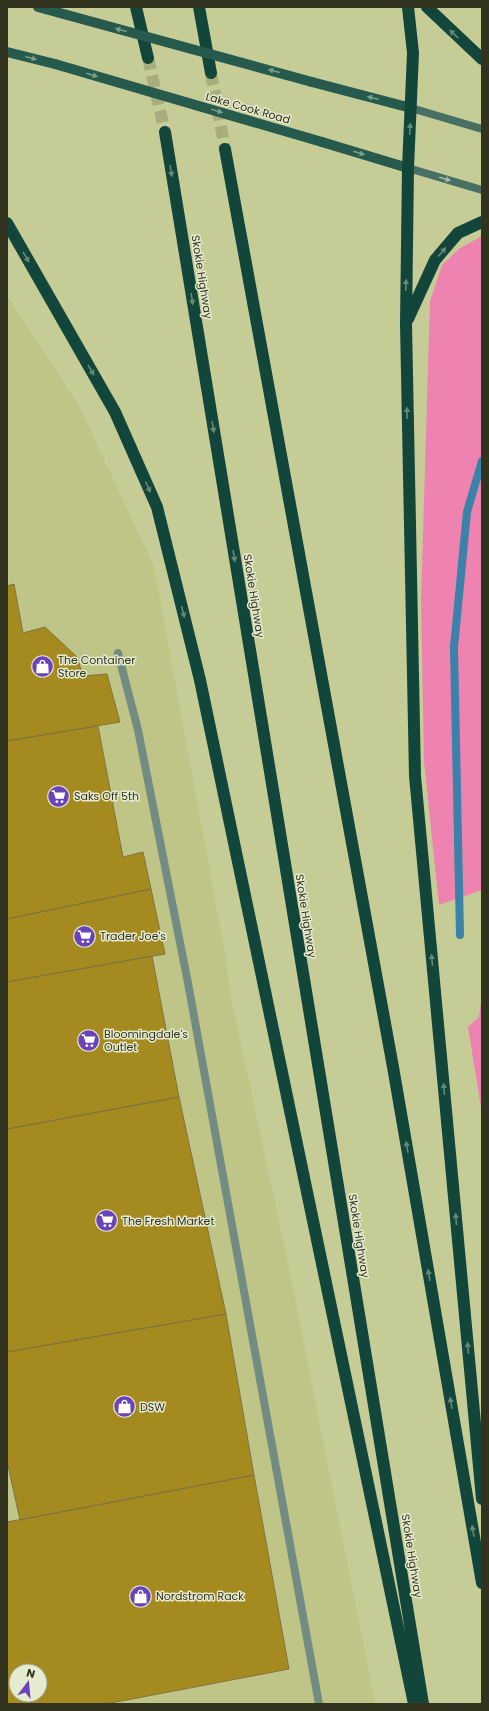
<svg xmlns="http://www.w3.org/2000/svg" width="489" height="1711" viewBox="0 0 489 1711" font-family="Poppins,sans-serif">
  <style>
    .built { fill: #bec587; fill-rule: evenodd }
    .green { fill: #ee83b1 }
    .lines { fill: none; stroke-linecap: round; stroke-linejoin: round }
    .stream { stroke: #3a82a7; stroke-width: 8 }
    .building { fill: #a58a20; stroke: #827441; fill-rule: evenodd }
    .motorway-tunnel { stroke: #a8ad7e; stroke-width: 12; stroke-dasharray: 12 6; stroke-linecap: butt }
    .service { stroke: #728c83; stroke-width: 8 }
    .secondary { stroke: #476f63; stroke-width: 8 }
    .primary { stroke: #255a4d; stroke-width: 10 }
    .motorway { stroke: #13463a; stroke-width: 12 }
    .primary-bridge { stroke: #255a4d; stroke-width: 10 }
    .oneway { fill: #7c9b88 }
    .oneway2 { fill: #678876 }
    .oneway3 { fill: #a6b9a4 }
    .labels { text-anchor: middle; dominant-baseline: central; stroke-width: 3; stroke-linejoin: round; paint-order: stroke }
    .street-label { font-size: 11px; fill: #31331e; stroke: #e6eacf }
    .poi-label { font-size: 11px; fill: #31331e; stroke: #e6eacf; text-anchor: start }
  </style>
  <rect width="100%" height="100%" fill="#c6cc96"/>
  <!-- built -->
  <path class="built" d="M7 295 79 406 154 567 227 965 230 993 289 1268 375 1704H7ZM16 1671H40V1695H16Z"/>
  <!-- green -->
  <path class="green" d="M482 236V890L439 905 424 761 421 600 430 301 442 265 460 248Z
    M482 994V1114L468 1027 479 1017Z"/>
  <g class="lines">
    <!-- stream -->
    <path class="stream" d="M460 935 454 647 467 512 482 461"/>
  </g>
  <!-- building -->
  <path class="building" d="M14 584 23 633 45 627 77 657 83 676 107 674 120 722 7 741V586Z
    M98 726 123 857 143 852 151 889 7 919V741Z
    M151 889 165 954 7 982V919Z
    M152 956 179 1097 7 1129V982Z
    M179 1097 226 1314 7 1352V1129Z
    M226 1314 254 1475 20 1520 7 1461V1352Z
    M254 1475 289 1669 106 1704H7V1522ZM16 1671H40V1695H16Z"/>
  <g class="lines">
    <!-- motorway-tunnel -->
    <path class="motorway-tunnel" d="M148 58 165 132
      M211 73 225 149"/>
    <!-- service -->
    <path class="service" d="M118 653 138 730 188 983 319 1704"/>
    <!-- secondary -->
    <path class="secondary" d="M411 108 482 129
      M408 168 482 190"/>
    <!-- primary -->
    <path class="primary" d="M7 52 55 64
      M312 82 411 108
      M322 142 408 168"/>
    <!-- motorway -->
    <path class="motorway" d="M136 7 148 58
      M199 7 211 73
      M408 7 413 53 408 168 406 324 415 776 482 1499
      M427 7 482 59
      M165 132 423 1704
      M225 149 393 1067 482 1583
      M7 223 115 412 157 507 200 680 414 1704
      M408 319 435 260 458 233 482 222"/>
    <!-- primary-bridge -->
    <path class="primary-bridge" d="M38 7 312 82
      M55 64 322 142"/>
  </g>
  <!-- one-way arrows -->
  <defs><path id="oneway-solid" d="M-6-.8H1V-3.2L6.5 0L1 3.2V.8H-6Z"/></defs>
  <g class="oneway">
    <use href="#oneway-solid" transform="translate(121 30) rotate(-165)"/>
    <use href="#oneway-solid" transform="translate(31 58) rotate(15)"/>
    <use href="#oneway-solid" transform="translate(274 71) rotate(-165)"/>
    <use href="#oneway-solid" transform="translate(92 75) rotate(16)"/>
    <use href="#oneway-solid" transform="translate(373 98) rotate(-165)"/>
    <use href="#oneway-solid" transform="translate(217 111) rotate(16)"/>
    <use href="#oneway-solid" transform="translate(359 153) rotate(17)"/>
  </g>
  <g class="oneway2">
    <use href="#oneway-solid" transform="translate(454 34) rotate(-137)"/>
    <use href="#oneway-solid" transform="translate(410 129) rotate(-87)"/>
    <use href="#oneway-solid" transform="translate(171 171) rotate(81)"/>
    <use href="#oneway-solid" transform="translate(442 252) rotate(-50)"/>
    <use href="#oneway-solid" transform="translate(26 257) rotate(60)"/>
    <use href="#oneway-solid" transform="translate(406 285) rotate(-89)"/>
    <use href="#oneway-solid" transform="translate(192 299) rotate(81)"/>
    <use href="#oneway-solid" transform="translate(91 370) rotate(60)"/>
    <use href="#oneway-solid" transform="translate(407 413) rotate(-91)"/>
    <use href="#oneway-solid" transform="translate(213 427) rotate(81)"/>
    <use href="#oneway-solid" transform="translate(148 487) rotate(66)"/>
    <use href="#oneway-solid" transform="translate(234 556) rotate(81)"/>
    <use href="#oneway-solid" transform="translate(183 612) rotate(76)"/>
    <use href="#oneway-solid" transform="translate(432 960) rotate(-95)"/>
    <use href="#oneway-solid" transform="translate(444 1089) rotate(-95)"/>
    <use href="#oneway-solid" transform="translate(407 1147) rotate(-100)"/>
    <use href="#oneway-solid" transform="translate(456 1219) rotate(-95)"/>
    <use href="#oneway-solid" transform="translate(429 1275) rotate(-100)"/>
    <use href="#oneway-solid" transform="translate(468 1348) rotate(-95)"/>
    <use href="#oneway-solid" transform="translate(451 1403) rotate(-100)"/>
    <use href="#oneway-solid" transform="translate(473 1531) rotate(-100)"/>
  </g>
  <use class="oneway3" href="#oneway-solid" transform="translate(445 179) rotate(16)"/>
  <!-- icons -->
  <defs>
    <symbol id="shop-disc" viewBox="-11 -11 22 22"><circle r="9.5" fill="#6a43bb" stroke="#e6eacf"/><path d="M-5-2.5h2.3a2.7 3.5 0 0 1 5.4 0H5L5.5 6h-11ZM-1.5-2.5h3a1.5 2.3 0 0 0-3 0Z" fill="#fff"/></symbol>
    <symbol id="supermarket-disc" viewBox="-11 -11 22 22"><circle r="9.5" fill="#6a43bb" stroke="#e6eacf"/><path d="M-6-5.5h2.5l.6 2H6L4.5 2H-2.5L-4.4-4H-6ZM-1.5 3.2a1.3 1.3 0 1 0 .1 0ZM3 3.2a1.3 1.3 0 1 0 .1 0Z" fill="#fff"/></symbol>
  </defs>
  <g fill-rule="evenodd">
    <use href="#shop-disc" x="30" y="654" width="25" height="25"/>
    <use href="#supermarket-disc" x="46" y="784" width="25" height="25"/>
    <use href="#supermarket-disc" x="72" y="924" width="25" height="25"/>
    <use href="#supermarket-disc" x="76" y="1028" width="25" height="25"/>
    <use href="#supermarket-disc" x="94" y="1208" width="25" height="25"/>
    <use href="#shop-disc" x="112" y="1394" width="25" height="25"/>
    <use href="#shop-disc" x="128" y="1584" width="25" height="25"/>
  </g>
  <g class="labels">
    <!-- street labels -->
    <g class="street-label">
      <text transform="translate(248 108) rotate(16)">Lake Cook Road</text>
      <text transform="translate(202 277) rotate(81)">Skokie Highway</text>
      <text transform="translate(254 596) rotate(81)">Skokie Highway</text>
      <text transform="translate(306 916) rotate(81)">Skokie Highway</text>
      <text transform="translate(359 1236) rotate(81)">Skokie Highway</text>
      <text transform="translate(412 1556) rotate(81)">Skokie Highway</text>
    </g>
    <!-- poi labels -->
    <g class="poi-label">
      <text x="58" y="660">The Container<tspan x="58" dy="13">Store</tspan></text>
      <text x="74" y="796">Saks Off 5th</text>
      <text x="100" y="936">Trader Joe's</text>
      <text x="104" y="1034">Bloomingdale's<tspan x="104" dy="13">Outlet</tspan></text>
      <text x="122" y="1221">The Fresh Market</text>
      <text x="140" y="1407">DSW</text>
      <text x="156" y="1596">Nordstrom Rack</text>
    </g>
  </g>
  <!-- border -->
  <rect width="489" height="1711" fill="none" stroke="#31331e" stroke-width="16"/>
  <!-- north arrow -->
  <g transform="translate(28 1683) rotate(16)"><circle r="19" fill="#e6eacf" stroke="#9ea188"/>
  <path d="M0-3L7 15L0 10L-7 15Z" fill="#6a43bb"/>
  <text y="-6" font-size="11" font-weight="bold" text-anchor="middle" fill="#31331e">N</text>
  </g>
</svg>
